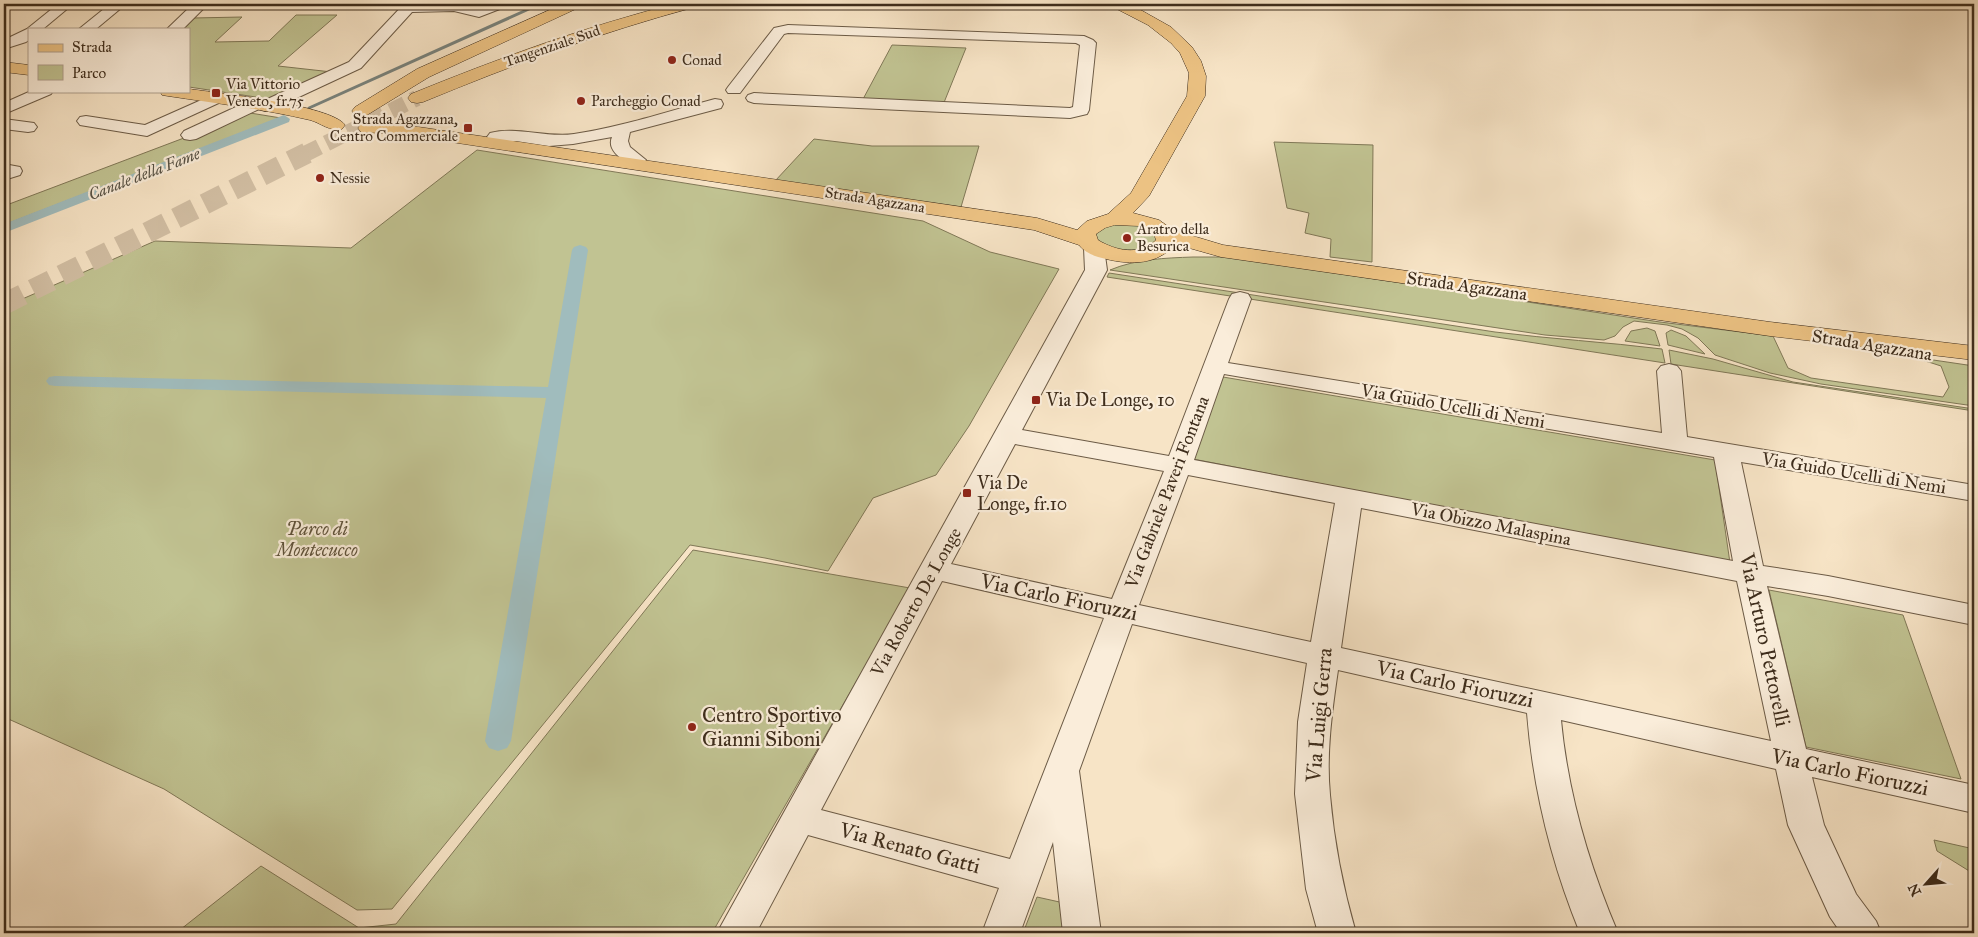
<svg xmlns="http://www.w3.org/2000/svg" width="1978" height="937" viewBox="0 0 1978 937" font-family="'IM FELL Great Primer',serif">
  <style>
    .green { fill: #c1c392; stroke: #807857 }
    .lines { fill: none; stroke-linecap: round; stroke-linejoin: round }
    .stream { stroke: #79837d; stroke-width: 3 }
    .canal { fill: #a0bcbd; fill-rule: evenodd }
    .major-tunnel-far1 { stroke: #d2bfa4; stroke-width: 16; stroke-dasharray: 16 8; stroke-linecap: butt }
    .major-tunnel { stroke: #d2bfa4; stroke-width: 21; stroke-dasharray: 21 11; stroke-linecap: butt }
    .minor-casing { stroke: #6c5b46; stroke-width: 2 }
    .major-casing { stroke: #3e2d1c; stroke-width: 1 }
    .minor { fill: #faedda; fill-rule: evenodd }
    .major { fill: #ecc283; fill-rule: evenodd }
    .poi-dot { fill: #8f2418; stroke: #faedda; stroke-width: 2 }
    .labels { text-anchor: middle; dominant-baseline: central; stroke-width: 4.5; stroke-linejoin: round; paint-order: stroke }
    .far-street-label { font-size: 15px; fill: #3e2d1c; stroke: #faedda }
    .far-poi-label { font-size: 15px; fill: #3e2d1c; stroke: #faedda; text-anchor: start }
    .far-water-label { font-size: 16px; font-style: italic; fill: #565144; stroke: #faedda }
    .street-label { font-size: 18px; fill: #3e2d1c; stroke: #faedda }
    .poi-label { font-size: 18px; fill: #3e2d1c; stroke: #faedda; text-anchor: start }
    .park-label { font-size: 18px; font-style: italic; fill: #5f523a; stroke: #faedda }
    .near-street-label { font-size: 21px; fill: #3e2d1c; stroke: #faedda }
    .near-poi-label { font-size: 21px; fill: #3e2d1c; stroke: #faedda; text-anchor: start }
  </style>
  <rect width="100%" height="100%" fill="#f7e4c6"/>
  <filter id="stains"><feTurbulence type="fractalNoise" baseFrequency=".004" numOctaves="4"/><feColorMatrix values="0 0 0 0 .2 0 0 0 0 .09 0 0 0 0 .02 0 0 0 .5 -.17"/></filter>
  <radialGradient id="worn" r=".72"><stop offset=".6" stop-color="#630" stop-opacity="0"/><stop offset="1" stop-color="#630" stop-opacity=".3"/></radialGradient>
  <!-- green -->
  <path class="green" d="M296 15H337L278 66 332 72 269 99 189 87V29H182L193 18 242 17 215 42 269 41Z
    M892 45 966 48 943 105 862 101Z
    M250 113 281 118 4 225V206Z
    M814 139 872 146H979L961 207 775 181Z
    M1274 142 1373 145 1372 262 1330 257 1331 239 1305 233 1309 213 1287 208Z
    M477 150 923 221 990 252 1059 269 969 426 936 475 873 498 828 571 765 558 690 545 392 909 357 910 164 789 4 717V307L155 241 351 248Z
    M1124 222 1152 229 1159 239 1144 250H1113L1094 238 1098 229Z
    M1193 257H1229L1660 322 1773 336 1788 368 1811 378 1943 397 1949 387 1941 366 1913 357 1974 366V406L1821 384 1770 373 1715 355 1698 338 1682 329 1667 325 1634 321 1623 327 1615 336 1604 340 1545 335 1110 270C1136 259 1165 258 1193 257Z
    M1109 273 1495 332C1551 339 1606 342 1662 349L1665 363 1107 277Z
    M1647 328 1655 331 1660 346 1625 341 1631 331Z
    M1671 330 1686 336 1705 354 1668 345 1666 333Z
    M1669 350 1713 359 1793 382 1974 409V411L1671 364Z
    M1223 377 1715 460 1730 563 1193 459Z
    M693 550 910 588 712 933H176L261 866 359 928 396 924Z
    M1769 590 1903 615 1961 779 1806 747Z
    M1934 840 1974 849V874L1937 851Z
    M1037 897 1064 903 1071 933H1023Z"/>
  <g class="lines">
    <!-- stream -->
    <path class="stream" d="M309 108 540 4"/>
    <!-- canal -->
    <path class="canal" d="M284 115 290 119 289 122 4 233V224Z
      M580 245 586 247 588 250 511 741 507 748 498 751 489 748 485 741 546 398 55 386 49 385 46 381 49 377 55 376 548 387 572 250 574 247Z"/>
    <!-- major-tunnel-far1 -->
    <path class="major-tunnel-far1" d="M305 154 417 98"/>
    <!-- major-tunnel -->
    <path class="major-tunnel" d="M4 304 307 153"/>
    <defs>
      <path id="minor" d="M58 4H73L43 29H29V40L26 42 4 49V40L27 29Z
        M110 4H126L96 29H79Z
        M193 4H208L183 29H167Z
        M404 4H458L478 8 489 4H507L505 7 479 17 454 11 412 12 361 68 271 110 265 111 259 109 196 139 190 140 184 139 181 135 184 131 251 100 257 99 263 101 349 62Z
        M788 25 1084 36 1093 40 1096 43 1089 110 1087 114 1070 118 754 103 748 101 746 98 748 95 754 93 1070 108 1073 107 1080 45 1076 43 788 33 784 34 740 93H728L726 90 728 87 774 28Z
        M31 91H53L51 94 4 114V103Z
        M217 93 223 95 225 98 223 101 147 136 86 126 80 125 77 121 80 117 86 116 145 125Z
        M715 99 721 100 723 104 721 108 630 132 628 141 630 147 646 160 643 164C631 167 605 153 612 137L573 144 549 146 516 141H490L487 137 490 133C517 126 545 138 574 134 622 127 668 111 715 99Z
        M4 119 34 123 37 127 34 131 28 132 4 129Z
        M4 164 20 167 22 171 20 175 4 180Z
        M1094 242 1101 244 1104 248 1107 270 1022 430 1169 456 1229 299 1232 294 1240 292 1248 294 1251 299 1228 363 1662 433 1657 371 1661 366 1669 364 1677 366 1681 371 1687 437 1974 485V501L1741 462 1763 566 1828 576 1974 605V625L1828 596 1767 586 1806 749 1974 785V813L1812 777 1824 825 1856 894 1876 921 1881 933H1841L1830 917 1788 825 1776 769 1561 720C1568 794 1589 865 1618 933H1580C1551 862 1533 789 1527 713L1338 670C1332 711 1326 754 1330 795 1334 842 1343 888 1356 933H1318L1306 889 1295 794 1298 722 1307 663 1132 624 1079 771 1101 933H1063L1053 842 1020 933H982L999 888 808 835 756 933H717L1085 270 1084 248 1087 244ZM1224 374 1714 457 1733 561 1194 460ZM1015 444 1164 471 1112 599 951 564ZM1188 475 1335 503 1311 642 1139 605ZM1361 508 1737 581 1771 741 1341 648ZM942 581 1104 618 1010 859 821 810Z"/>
      <path id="major" d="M563 4H582L580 7 429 77 367 115 361 116 355 115 352 111 355 107 417 69Z
        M674 4H697L695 7C602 32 512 65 423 102L417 103 411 102 408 98 411 94C497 59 584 27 674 4Z
        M1111 4H1130L1171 27 1192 47 1201 61 1206 76 1205 96 1149 196 1133 213 1159 220 1173 230 1223 245 1770 322 1974 346V360L1770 336 1221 257 1175 244C1158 265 1131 265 1106 259 1096 257 1085 253 1079 245L1034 230 398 134 361 132 358 128 361 124H398L1037 218 1077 230 1087 221 1108 214 1131 193 1187 96 1189 73 1180 53 1171 43 1148 25 1113 7ZM1115 225 1139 226 1154 234 1156 240C1140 256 1116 251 1098 240L1096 234 1105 228Z
        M4 62 29 65V75L4 72Z
        M189 89C217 93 331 105 345 125L342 129C330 132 321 123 310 120 263 109 215 103 168 96L162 95 160 91H189Z"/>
    </defs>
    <!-- minor casing -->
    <use href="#minor" class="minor-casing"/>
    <!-- major casing -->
    <use href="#major" class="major-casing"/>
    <!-- minor -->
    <use href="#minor" class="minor"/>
    <!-- major -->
    <use href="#major" class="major"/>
  </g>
  <!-- markers -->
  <g class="poi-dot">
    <circle cx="672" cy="60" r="5"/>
    <rect x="211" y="88" width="10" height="10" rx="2.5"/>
    <circle cx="581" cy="101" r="5"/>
    <rect x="463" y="123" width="10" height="10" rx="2.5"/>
    <circle cx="320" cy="178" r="5"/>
    <circle cx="1127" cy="238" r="5"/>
    <rect x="1031" y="395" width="10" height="10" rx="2.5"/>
    <rect x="962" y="488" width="10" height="10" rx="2.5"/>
    <circle cx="692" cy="727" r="5"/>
  </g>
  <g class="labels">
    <!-- far-street labels -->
    <g class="far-street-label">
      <text transform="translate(552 46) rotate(-19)">Tangenziale Sud</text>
      <text transform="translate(875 200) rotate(9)">Strada Agazzana</text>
    </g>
    <!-- far-poi labels -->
    <g class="far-poi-label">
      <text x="682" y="60">Conad</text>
      <text x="226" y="84">Via Vittorio<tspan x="226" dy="17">Veneto, fr.75</tspan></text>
      <text x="591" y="101">Parcheggio Conad</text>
      <text x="458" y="119" text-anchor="end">Strada Agazzana,<tspan x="458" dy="17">Centro Commerciale</tspan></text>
      <text x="330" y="178">Nessie</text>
      <text x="1137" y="229">Aratro della<tspan x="1137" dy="17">Besurica</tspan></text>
    </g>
    <!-- far-water labels -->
    <g class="far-water-label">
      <text transform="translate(144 174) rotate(-21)">Canale della Fame</text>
    </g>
    <!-- street labels -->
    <g class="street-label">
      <text transform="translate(1467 286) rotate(8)">Strada Agazzana</text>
      <text transform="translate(1872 345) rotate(9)">Strada Agazzana</text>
      <text transform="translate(1453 406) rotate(10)">Via Guido Ucelli di Nemi</text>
      <text transform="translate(1854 473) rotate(9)">Via Guido Ucelli di Nemi</text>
      <text transform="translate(1167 492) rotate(-69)">Via Gabriele Paveri Fontana</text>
      <text transform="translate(1491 524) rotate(11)">Via Obizzo Malaspina</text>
      <text transform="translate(916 602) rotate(-61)">Via Roberto De Longe</text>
    </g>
    <!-- poi labels -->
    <g class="poi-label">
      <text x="1046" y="400">Via De Longe, 10</text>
      <text x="977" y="483">Via De<tspan x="977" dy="21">Longe, fr.10</tspan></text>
    </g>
    <!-- park labels -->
    <g class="park-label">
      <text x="317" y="529">Parco di<tspan x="317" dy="21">Montecucco</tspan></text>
    </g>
    <!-- near-street labels -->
    <g class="near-street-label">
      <text transform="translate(1059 597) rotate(12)">Via Carlo Fioruzzi</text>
      <text transform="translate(1765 640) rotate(78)">Via Arturo Pettorelli</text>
      <text transform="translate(1455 684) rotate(12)">Via Carlo Fioruzzi</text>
      <text transform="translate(1319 715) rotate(-85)">Via Luigi Gerra</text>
      <text transform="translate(1850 772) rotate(12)">Via Carlo Fioruzzi</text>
      <text transform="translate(910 848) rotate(15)">Via Renato Gatti</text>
    </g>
    <!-- near-poi labels -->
    <g class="near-poi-label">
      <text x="702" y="715">Centro Sportivo<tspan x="702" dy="24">Gianni Siboni</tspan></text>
    </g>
  </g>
  <!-- margin -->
  <rect width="1978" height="937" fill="none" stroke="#f7e4c6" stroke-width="20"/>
  <rect x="5" y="5" width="1968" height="927" fill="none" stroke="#3e2d1c" stroke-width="2.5"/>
  <rect x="10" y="10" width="1958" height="917" fill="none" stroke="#3e2d1c"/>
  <!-- legend -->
  <rect x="28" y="28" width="162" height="65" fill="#faedda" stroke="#afa08e"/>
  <rect x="38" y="44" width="25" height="8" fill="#ecc283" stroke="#afa08e"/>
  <text x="72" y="52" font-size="15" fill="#3e2d1c">Strada</text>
  <rect x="38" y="65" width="25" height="15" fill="#c1c392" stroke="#afa08e"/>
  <text x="72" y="78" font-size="15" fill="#3e2d1c">Parco</text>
  <!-- north arrow -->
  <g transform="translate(1926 884) rotate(243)" stroke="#faedda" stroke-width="4" paint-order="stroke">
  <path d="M0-4L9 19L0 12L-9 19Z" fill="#3e2d1c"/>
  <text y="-8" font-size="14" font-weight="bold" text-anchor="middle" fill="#3e2d1c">N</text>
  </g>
  <rect width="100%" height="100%" filter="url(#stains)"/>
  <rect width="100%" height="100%" fill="url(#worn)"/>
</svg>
